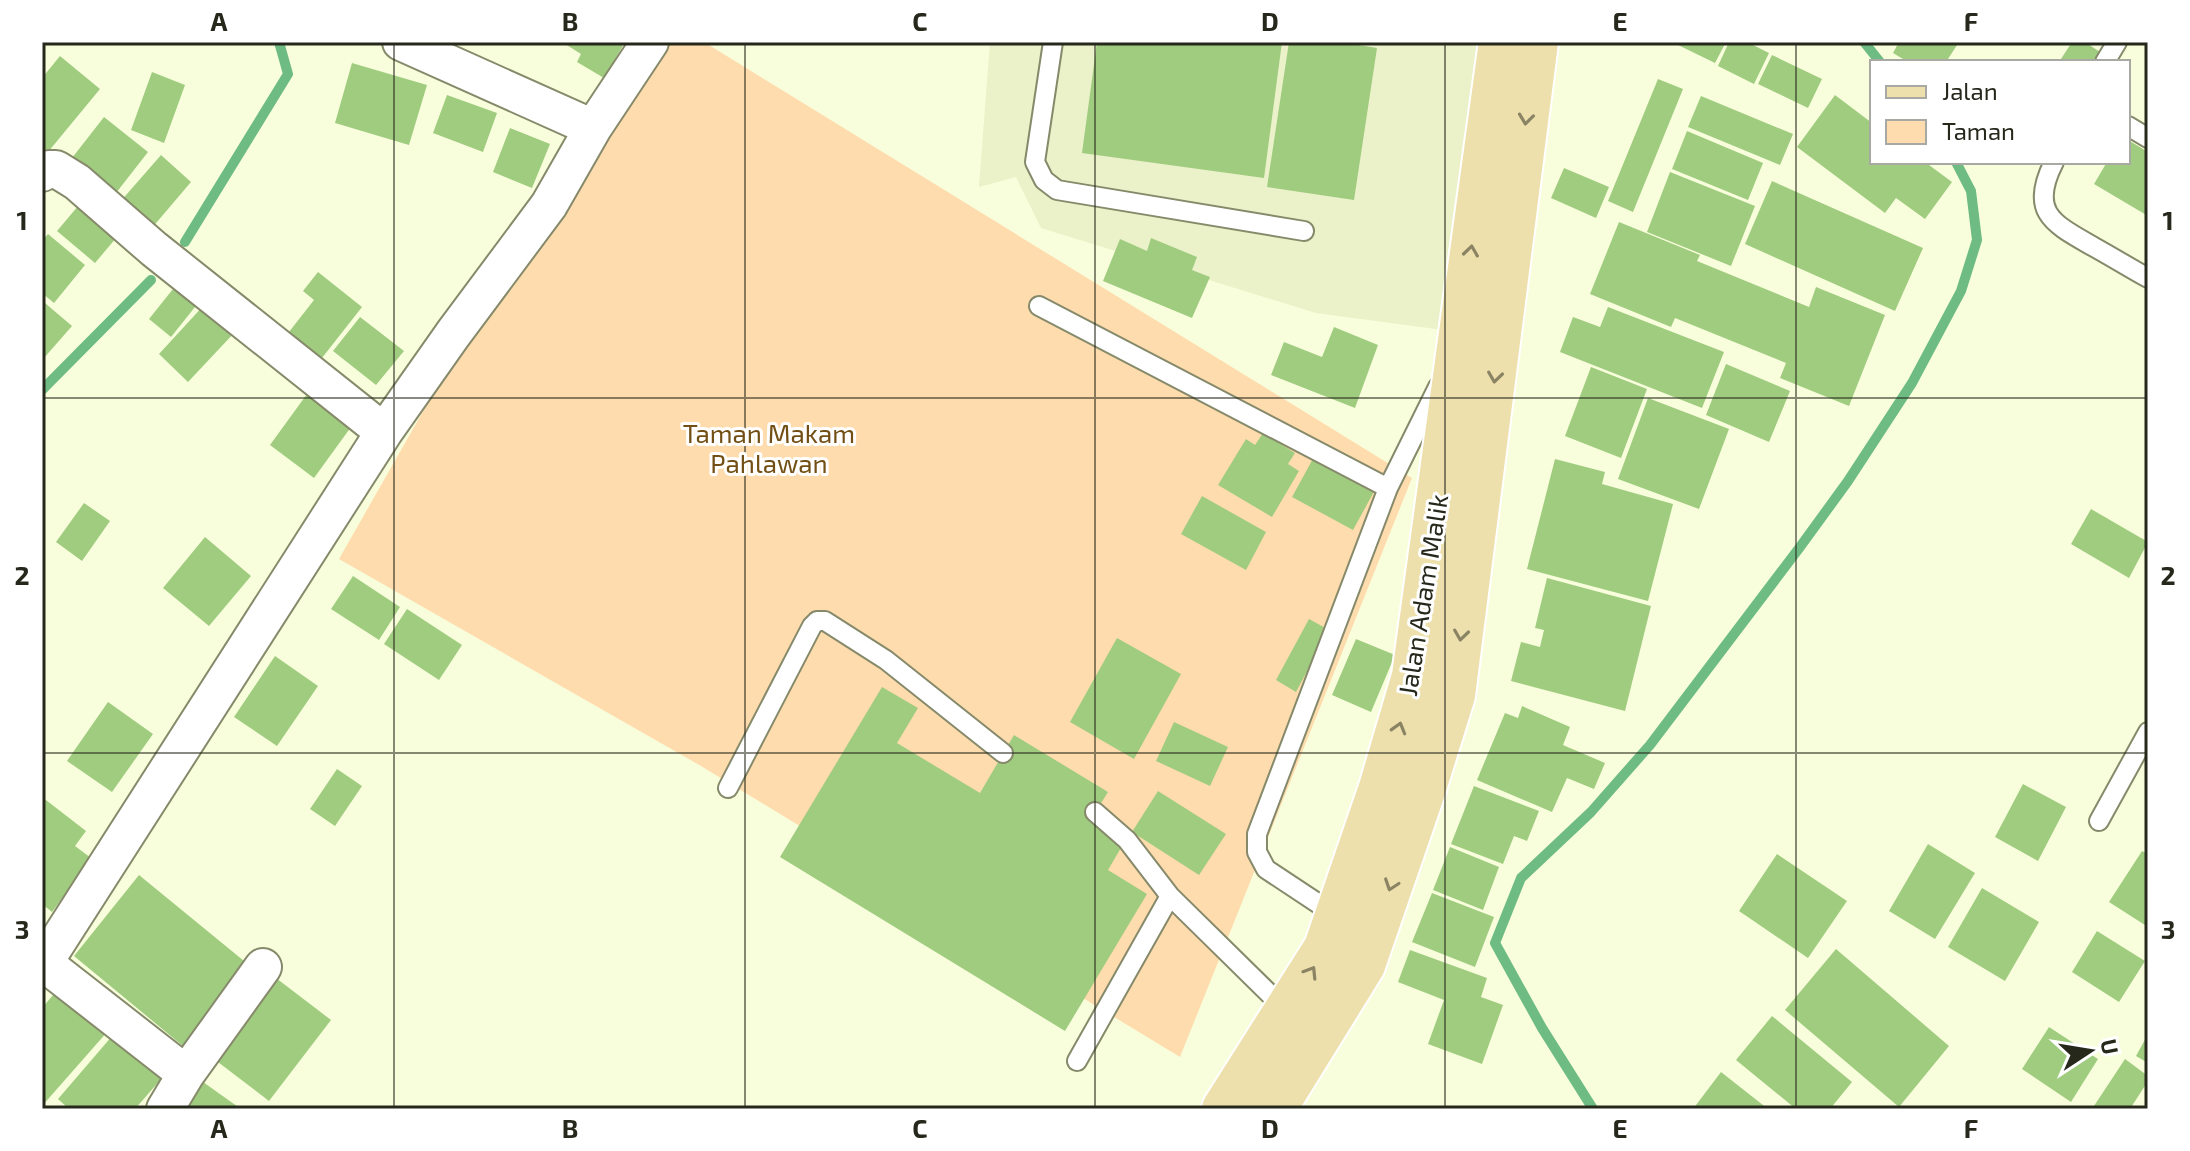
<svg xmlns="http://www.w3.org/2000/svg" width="2190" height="1151" viewBox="0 0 2190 1151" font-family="'Exo 2',sans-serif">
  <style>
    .built { fill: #ebf1c8 }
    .green { fill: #fedcad }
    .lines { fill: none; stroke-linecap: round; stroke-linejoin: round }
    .stream { stroke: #6ebc83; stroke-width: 10 }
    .building { fill: #a0cc80 }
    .service-casing { stroke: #868a6b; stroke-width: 22 }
    .minor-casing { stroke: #868a6b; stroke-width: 40 }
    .primary-casing { stroke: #fff; stroke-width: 48 }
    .service { stroke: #fff; stroke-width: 18 }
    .minor { stroke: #fff; stroke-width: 36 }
    .primary { stroke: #eee0ac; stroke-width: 44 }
    .oneway { stroke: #8a8464 }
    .grid { fill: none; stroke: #27281c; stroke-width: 2; stroke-opacity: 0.55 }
    .labels { text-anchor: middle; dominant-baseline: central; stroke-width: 6; stroke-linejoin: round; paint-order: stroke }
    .park-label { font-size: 26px; fill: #725015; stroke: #fff }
    .street-label { font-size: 26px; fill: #27281c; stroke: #fff }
    .neatline { fill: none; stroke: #27281c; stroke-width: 3 }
    .grid-label { font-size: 26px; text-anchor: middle; font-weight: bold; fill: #27281c }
  </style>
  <rect width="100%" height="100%" fill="#f8fedb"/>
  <!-- built -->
  <path class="built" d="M990 42H1477L1443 330 1316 313 1041 228 1016 177 979 187Z"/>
  <!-- green -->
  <path class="green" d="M659 42H704L1412 478 1180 1057 701 766 339 559 446 371Z"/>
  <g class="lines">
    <!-- stream -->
    <path class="stream" d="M1864 42 1880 62
      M185 242 288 74 279 42
      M42 390 151 280
      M1593 1109 1542 1028 1495 943 1521 878 1591 812 1650 745 1800 547 1848 481 1912 383 1961 291 1977 240 1971 191 1956 162"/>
  </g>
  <!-- building -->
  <path class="building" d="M562 42H625L604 78 577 62 581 54Z
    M1097 42H1282L1264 178 1082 153Z
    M1289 42H1339L1377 48 1354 200 1267 187Z
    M1677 42H1726L1715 63 1676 44Z
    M1729 42H1747L1769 53 1754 84 1718 66Z
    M1899 42H1959L1946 62H1908L1893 53Z
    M2072 42H2085L2103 54 2098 62H2059Z
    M1772 55 1822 79 1808 108 1758 84Z
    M60 56 100 89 48 152 42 147V78Z
    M352 63 427 85 409 145 335 123Z
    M152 72 185 85 164 143 131 130Z
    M1658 79 1683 89 1633 212 1608 201Z
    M447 95 497 113 483 152 433 133Z
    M1835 95 1872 123V162H1925L1952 182 1925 219 1896 198 1885 213 1797 147Z
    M1701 96 1793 134 1780 165 1688 127Z
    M104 117 148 152 116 193 72 158Z
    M510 128 550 144 532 188 493 172Z
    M1687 131 1763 163 1748 200 1672 169Z
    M2128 140 2148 152V216L2094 184 2107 162H2128Z
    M161 155 191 182 151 229 120 202Z
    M1564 168 1609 187 1596 218 1551 198Z
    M1670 172 1755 206 1731 266 1647 232Z
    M1772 181 1923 248 1895 311 1745 244Z
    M84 199 122 231 95 263 57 231Z
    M1619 222 1700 255 1697 261 1809 307 1816 287 1885 315 1849 406 1780 378 1786 363 1675 318 1671 327 1590 294Z
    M48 234 85 265 54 303 42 293V241Z
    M1151 238 1197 257 1192 270 1210 277 1192 318 1103 281 1120 239 1147 251Z
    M318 272 362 307 318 363 285 337 314 300 303 291Z
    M177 284 199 302 171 337 149 319Z
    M45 303 72 326 44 358 42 306Z
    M205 304 235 332 188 382 159 354Z
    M1608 307 1724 352 1702 408 1560 352 1573 317 1600 327Z
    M360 317 404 351 376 385 333 351Z
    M1334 327 1378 345 1355 408 1271 375 1284 342 1322 357Z
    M1726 364 1790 391 1769 442 1706 415Z
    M1591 367 1647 389 1621 458 1565 436Z
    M315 383 359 416 314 478 270 445Z
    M1648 398 1729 429 1699 509 1618 479Z
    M1263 433 1295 453 1288 464 1299 471 1272 517 1218 485 1246 439 1255 445Z
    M1315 455 1376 488 1353 530 1292 497Z
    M1555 459 1605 472 1602 484 1673 504 1648 601 1527 569Z
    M1202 496 1266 532 1246 570 1181 534Z
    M84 503 110 521 82 561 56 542Z
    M2091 509 2148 542 2129 578 2071 544Z
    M205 537 251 576 209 626 163 588Z
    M353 576 400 607 379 640 331 609Z
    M1547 578 1651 606 1625 711 1511 681 1521 642 1540 647 1544 630 1535 628Z
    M407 609 462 645 439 680 384 644Z
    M1309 619 1329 630 1296 692 1276 680Z
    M1117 638 1181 674 1134 759 1070 722Z
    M1356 639 1395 655 1371 712 1332 695Z
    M275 656 318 686 277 746 234 717Z
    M882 687 918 708 897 743 980 793 1014 735 1108 792 1090 821 1125 841 1108 870 1147 894 1065 1031 780 857Z
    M108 702 153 734 112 792 67 761Z
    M1522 706 1570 727 1563 745 1605 763 1594 789 1567 778 1552 812 1477 780 1505 713 1518 718Z
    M1174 722 1228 747 1210 786 1156 761Z
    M337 769 362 786 335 826 310 809Z
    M2023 784 2066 807 2038 861 1995 837Z
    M1474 786 1539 811 1527 841 1514 836 1503 864 1451 844Z
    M1158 791 1226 834 1199 875 1132 832Z
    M42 797 86 831 75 846 91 858 52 912 42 904Z
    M1928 844 1975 873 1935 939 1889 911Z
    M1450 847 1499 867 1483 910 1433 890Z
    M2142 851 2148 854V927L2109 902Z
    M1777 854 1847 901 1808 958 1739 911Z
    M139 875 255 970 189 1051 74 956Z
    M1982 888 2039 922 2005 981 1948 947Z
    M1432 893 1494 917 1475 967 1412 942Z
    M2097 931 2145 961 2119 1002 2072 972Z
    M1836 949 1949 1046 1899 1107 1785 1010Z
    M1410 950 1487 978 1481 997 1503 1005 1482 1064 1428 1044 1444 1000 1398 982Z
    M276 978 331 1020 269 1101 214 1059Z
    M59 988 108 1031 42 1106V1008Z
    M1772 1016 1852 1082 1830 1109H1796L1736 1060Z
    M2049 1027 2098 1059 2071 1102 2022 1069Z
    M2148 1034V1063L2136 1056Z
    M113 1035 162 1078 135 1109H69L58 1099Z
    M2125 1059 2148 1076V1081L2130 1109H2092Z
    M1721 1072 1768 1109H1693Z
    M203 1082 241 1109H184Z"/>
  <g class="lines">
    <defs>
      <path id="service" d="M1053 42 1035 162 1044 180 1057 190 1304 231
        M2105 62 2117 42
        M2128 126 2148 138
        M2054 162C2028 213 2054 224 2094 247 2112 257 2130 268 2148 278
        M1039 306 1388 488
        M728 788 812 626 817 621H825L886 660 1003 753
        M1095 812 1127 840 1170 896 1287 1011
        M2099 821 2148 732
        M1337 916 1266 869 1257 852V834L1388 488 1438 387
        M1077 1061 1170 896"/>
      <path id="minor" d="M401 42 593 128
        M42 173 49 169H56L77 182 154 249 384 432
        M44 963 186 1074
        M42 966 384 432 453 334 549 205 593 128 650 42
        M165 1109 186 1074 263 967"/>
      <path id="primary" d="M1224 1109 1326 948 1381 788 1414 676 1501 42
        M1274 1109 1363 965 1423 791 1453 695 1536 42"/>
    </defs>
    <!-- service casing -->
    <use href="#service" class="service-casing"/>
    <!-- minor casing -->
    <use href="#minor" class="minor-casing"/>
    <!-- primary casing -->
    <use href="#primary" class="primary-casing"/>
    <!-- service -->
    <use href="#service" class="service"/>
    <!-- minor -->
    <use href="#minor" class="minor"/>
    <!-- primary -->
    <use href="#primary" class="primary"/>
  </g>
  <!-- one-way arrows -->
  <defs><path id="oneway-chevron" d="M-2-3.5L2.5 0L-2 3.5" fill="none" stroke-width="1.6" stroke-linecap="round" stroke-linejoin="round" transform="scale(2)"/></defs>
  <g class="oneway">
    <use href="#oneway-chevron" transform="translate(1526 119) rotate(97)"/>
    <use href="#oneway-chevron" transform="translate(1471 251) rotate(-82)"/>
    <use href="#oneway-chevron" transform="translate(1495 377) rotate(98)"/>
    <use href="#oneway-chevron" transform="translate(1461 635) rotate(98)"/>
    <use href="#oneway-chevron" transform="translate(1399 728) rotate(-74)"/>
    <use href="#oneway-chevron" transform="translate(1391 885) rotate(109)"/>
    <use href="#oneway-chevron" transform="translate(1311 972) rotate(-58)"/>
  </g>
  <!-- grid -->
  <path class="grid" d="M394 42V1109M745 42V1109M1095 42V1109M1445 42V1109M1796 42V1109M42 398H2148M42 753H2148"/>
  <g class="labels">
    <!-- park labels -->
    <g class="park-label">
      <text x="769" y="432">Taman Makam<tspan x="769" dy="30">Pahlawan</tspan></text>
    </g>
    <!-- street labels -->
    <g class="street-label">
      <text transform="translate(1422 595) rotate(-81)">Jalan Adam Malik</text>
    </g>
  </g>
  <!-- border -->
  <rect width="2190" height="1151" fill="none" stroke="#ffffff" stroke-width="88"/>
  <!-- legend -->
  <rect x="1870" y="60" width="260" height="104" fill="#ffffff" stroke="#a9a9a4" stroke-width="2"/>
  <rect x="1886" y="86" width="40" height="12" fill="#eee0ac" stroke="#a9a9a4" stroke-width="2"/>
  <text x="1942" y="100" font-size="24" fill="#27281c">Jalan</text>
  <rect x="1886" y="120" width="40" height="24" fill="#fedcad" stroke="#a9a9a4" stroke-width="2"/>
  <text x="1942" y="140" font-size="24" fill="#27281c">Taman</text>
  <!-- north arrow -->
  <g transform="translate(2090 1051) rotate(78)" stroke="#ffffff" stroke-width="6" paint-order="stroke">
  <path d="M0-6L14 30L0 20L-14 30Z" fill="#27281c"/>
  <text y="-12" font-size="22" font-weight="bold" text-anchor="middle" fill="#27281c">U</text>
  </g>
  <rect x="44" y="44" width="2102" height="1063" class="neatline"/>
  <g class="grid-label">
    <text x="219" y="31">A</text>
    <text x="570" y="31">B</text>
    <text x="920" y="31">C</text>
    <text x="1270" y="31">D</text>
    <text x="1620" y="31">E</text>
    <text x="1971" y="31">F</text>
    <text x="22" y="230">1</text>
    <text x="2168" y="230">1</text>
    <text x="22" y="585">2</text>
    <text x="2168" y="585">2</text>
    <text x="22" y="939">3</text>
    <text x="2168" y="939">3</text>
    <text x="219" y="1138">A</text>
    <text x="570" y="1138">B</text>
    <text x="920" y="1138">C</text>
    <text x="1270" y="1138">D</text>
    <text x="1620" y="1138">E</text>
    <text x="1971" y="1138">F</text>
  </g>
</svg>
